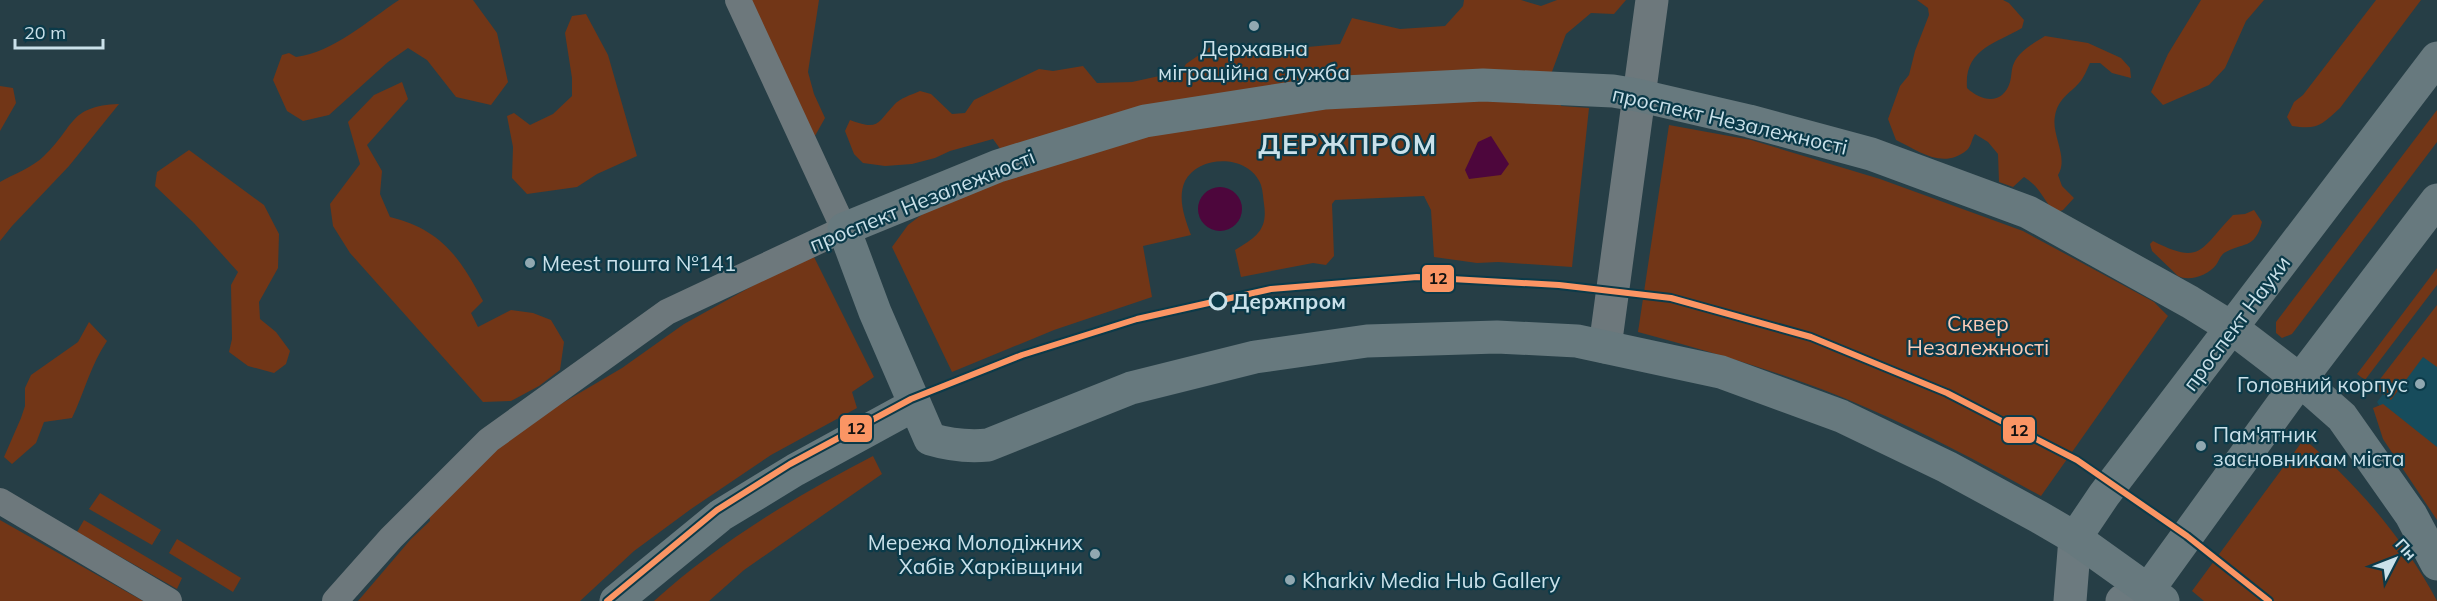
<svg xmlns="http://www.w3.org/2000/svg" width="2437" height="601" viewBox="0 0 2437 601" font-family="Mulish,sans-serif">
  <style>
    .built { fill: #174c5c }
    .green { fill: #723617 }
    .water { fill: #4d063c }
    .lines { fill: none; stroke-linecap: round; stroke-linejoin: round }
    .minor { stroke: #6d787c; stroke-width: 26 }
    .tertiary { stroke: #6d787c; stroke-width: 33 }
    .secondary { stroke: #6c7a7f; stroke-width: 33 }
    .primary { stroke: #67797e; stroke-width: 33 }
    .tram-1-casing { stroke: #0b3a49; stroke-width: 10 }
    .tram-1 { stroke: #fb9564; stroke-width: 6 }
    .poi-dot { fill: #91a8b1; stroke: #0b3a49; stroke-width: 2 }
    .stop-dot { fill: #0b3a49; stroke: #cae1ea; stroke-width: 3 }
    .labels { text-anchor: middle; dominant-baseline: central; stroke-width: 4.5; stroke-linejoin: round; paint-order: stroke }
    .poi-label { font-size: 21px; fill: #cae1ea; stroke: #0b3a49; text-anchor: start }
    .street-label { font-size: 21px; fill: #cae1ea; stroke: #0b3a49 }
    .stop-label { font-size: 21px; font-weight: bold; fill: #cae1ea; stroke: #0b3a49; text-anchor: start }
    .park-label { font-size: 21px; fill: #fccbb7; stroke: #0b3a49 }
    .district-label { font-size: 27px; font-weight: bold; letter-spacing: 1.5px; fill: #cae1ea; stroke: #0b3a49 }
    .line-badge { stroke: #0b3a49; stroke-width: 2 }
    .pale-badge-label { font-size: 16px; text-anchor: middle; font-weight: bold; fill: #111 }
  </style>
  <rect width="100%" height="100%" fill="#263e46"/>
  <!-- built -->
  <path class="built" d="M2437 322V497L2377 402Z"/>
  <!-- green -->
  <path class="green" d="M399 0H473L497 33 508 82 491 105 456 97 427 60 408 48 388 62 329 115 303 121 287 111 273 80 282 55 289 53 296 57C334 52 367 21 399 0Z
    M748 0H819L808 72 814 94 825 118 811 143Z
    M1464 0H1521L1541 6 1557 0H1626L1614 14 1591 13 1566 34 1550 77 1282 108 1459 96 1560 101 1561 106 1589 108 1572 267 1498 262 1477 263 1434 257 1431 210 1424 196 1335 200 1332 204 1334 256 1326 265 1313 263 1241 277 1235 250C1256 237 1268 230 1264 204 1263 198 1263 191 1261 185 1250 154 1199 154 1185 181 1177 198 1185 219 1191 235L1143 246 1152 297 1054 330 952 372 892 247 908 225 924 213 937 205 1004 181 1014 168 993 139 950 151 935 158 912 164 885 166 863 163 854 154 845 131 850 120C879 131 877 123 894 105 900 98 911 95 920 91L931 94 952 114 965 113 974 100 1039 69 1053 71 1083 66 1097 83 1132 82 1182 71 1186 64 1212 46 1243 53 1340 44 1352 18 1400 29 1445 26 1463 6Z
    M1917 0H2003L2009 3 2024 20 2022 28C1995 44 1964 49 1967 88 1982 102 2003 105 2010 82 2012 75 2011 69 2014 63 2019 51 2034 43 2045 36L2088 43 2121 58 2130 68 2131 78 2112 73 2100 63H2090C2087 69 2084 78 2079 83 2069 94 2058 99 2055 116 2051 135 2069 157 2058 175L2062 186 2074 198 2063 210 2055 213C2042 198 2041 188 2024 177L2013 187 1999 182 1998 154 1988 142 1975 134C1972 138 1971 147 1967 150 1943 170 1919 151 1896 140L1888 119 1900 86 1909 75 1915 51 1929 15 1928 8Z
    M2201 0H2264L2246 21 2225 68 2209 85 2163 105 2151 92 2168 54Z
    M2376 0H2421L2340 108C2321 125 2318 130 2292 126L2287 117 2294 102 2303 95Z
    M586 14 608 55 637 156 597 174 577 187 527 194 512 178 513 147 507 116 514 113 530 125 553 114 572 96V78L565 33 572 16Z
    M402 82 408 99 367 145 382 171 380 194 390 217C440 229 460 257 483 301L471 313 478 327 511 310 533 313 551 320 564 342 560 370 539 386 511 401 483 402 350 253 333 226 330 204 360 164 348 122 374 95Z
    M0 86 13 88 16 103 0 131Z
    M119 104 69 166 12 226 0 241V182C14 174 33 167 44 156 75 127 68 106 119 104Z
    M2437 110V142L2292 334 2282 338 2276 333V322Z
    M1669 125 1751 140 1880 179 2023 231 2154 302 2168 316 2041 496C1983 464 1925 433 1865 407 1792 375 1715 353 1638 332Z
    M189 150 264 205 279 234 278 268 259 302 260 319 276 332 290 351 286 364 274 373 248 366 229 352 232 339 231 285 238 272 194 223 155 186 157 172Z
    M2254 210 2262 222C2255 250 2242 242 2224 253 2220 256 2219 261 2216 265 2208 275 2190 282 2178 276L2152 251 2150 244 2153 241C2202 266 2200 249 2233 215L2245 214Z
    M814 257 874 377 852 392 857 408 771 455 691 509 634 551 580 601H358L411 539 430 521 428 509 470 464 554 408 622 368 684 324 765 279Z
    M2437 268V285L2365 380 2357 374Z
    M2437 305V367L2423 357 2391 400 2374 387Z
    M89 322 107 341C91 364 84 393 72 418L44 422 36 443 12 464 4 457 21 418 25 406V388L31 375 78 342Z
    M2383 404 2437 447V520L2383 439 2373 408Z
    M2304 439C2356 483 2405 540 2437 601H2204L2192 591Z
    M873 456 882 474 744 570 709 601H654C719 542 796 496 873 456Z
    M100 493 161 530 152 545 89 509Z
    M0 520 143 601H0Z
    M84 520 182 578 177 589 77 532Z
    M177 539 241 578 233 592 169 553Z"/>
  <!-- water -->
  <path class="water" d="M1491 136 1509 164 1501 175 1469 179 1465 170 1478 142Z
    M1198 209a22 22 0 1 1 44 0a22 22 0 1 1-44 0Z"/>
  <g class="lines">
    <!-- minor -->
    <path class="minor" d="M0 501 169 601
      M335 601 391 538 489 440 667 312 844 229 738 0"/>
    <!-- tertiary -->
    <path class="tertiary" d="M1605 347 1652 0"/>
    <!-- secondary -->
    <path class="secondary" d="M2070 601 2075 538
      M2122 601 2148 590"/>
    <!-- primary -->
    <path class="primary" d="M2075 538 2104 495 2437 58
      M2148 590 2300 380 2437 200
      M616 601 721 515 795 470 914 405
      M2163 601 2075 538 2039 517 1947 467 1841 416 1721 372 1577 341 1497 337 1367 341 1255 357 1131 388 988 445C967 447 950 445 930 439L875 312 844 229 998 166 1145 121 1325 93 1483 85 1613 91 1637 95 1749 121 1871 154 2028 212 2190 302 2232 328 2300 380 2342 417 2411 515 2437 564"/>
    <defs>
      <path id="tram-1" d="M607 601 717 510 790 464 911 399 1022 355 1137 319 1271 289 1417 277 1559 285 1671 298 1811 337 1947 393 2077 460 2187 536 2269 601"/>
    </defs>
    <!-- tram-1 casing -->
    <use href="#tram-1" class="tram-1-casing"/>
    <!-- tram-1 -->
    <use href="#tram-1" class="tram-1"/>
  </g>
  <!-- markers -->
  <g class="poi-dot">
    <circle cx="1254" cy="26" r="6"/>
    <circle cx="530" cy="263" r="6"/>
    <circle cx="2420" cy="384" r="6"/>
    <circle cx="2201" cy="446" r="6"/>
    <circle cx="1095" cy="554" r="6"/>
    <circle cx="1290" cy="580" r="6"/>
  </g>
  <circle class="stop-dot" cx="1218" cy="301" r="8"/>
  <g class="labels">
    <!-- poi labels -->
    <g class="poi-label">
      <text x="1254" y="48" text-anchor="middle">Державна<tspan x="1254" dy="24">міграційна служба</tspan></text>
      <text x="542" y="263">Meest пошта №141</text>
      <text x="2408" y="384" text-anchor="end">Головний корпус</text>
      <text x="2213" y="434">Пам'ятник<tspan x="2213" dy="24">засновникам міста</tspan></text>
      <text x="1083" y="542" text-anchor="end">Мережа Молодіжних<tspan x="1083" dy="24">Хабів Харківщини</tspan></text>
      <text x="1302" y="580">Kharkiv Media Hub Gallery</text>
    </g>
    <!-- street labels -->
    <g class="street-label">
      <text transform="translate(1730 120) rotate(13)">проспект Незалежності</text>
      <text transform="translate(922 200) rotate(-22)">проспект Незалежності</text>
      <text transform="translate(2236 323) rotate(-53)">проспект Науки</text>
    </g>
    <!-- stop labels -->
    <g class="stop-label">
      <text x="1232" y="301">Держпром</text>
    </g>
    <!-- park labels -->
    <g class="park-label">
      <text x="1978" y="323">Сквер<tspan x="1978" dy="24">Незалежності</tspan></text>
    </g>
    <!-- district labels -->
    <g class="district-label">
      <text x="1348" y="144">ДЕРЖПРОМ</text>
    </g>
  </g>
  <g class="line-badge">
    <rect x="1421" y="264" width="34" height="29" rx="6" fill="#fb9564"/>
    <rect x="839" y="414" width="34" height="29" rx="6" fill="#fb9564"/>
    <rect x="2002" y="416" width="34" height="28" rx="6" fill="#fb9564"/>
  </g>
  <g class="pale-badge-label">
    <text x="1438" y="284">12</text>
    <text x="856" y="434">12</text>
    <text x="2019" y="436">12</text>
  </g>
  <!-- north arrow -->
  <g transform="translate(2395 559) rotate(48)" stroke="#0b3a49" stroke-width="4.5" paint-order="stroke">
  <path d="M0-4.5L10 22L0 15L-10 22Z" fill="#cae1ea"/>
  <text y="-9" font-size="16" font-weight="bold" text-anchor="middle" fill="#cae1ea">Пн</text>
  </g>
  <!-- scale -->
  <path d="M15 39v9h88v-9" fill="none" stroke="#cae1ea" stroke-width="3"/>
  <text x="24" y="39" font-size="18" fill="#cae1ea" stroke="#0b3a49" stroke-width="4.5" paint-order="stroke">20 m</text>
</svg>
